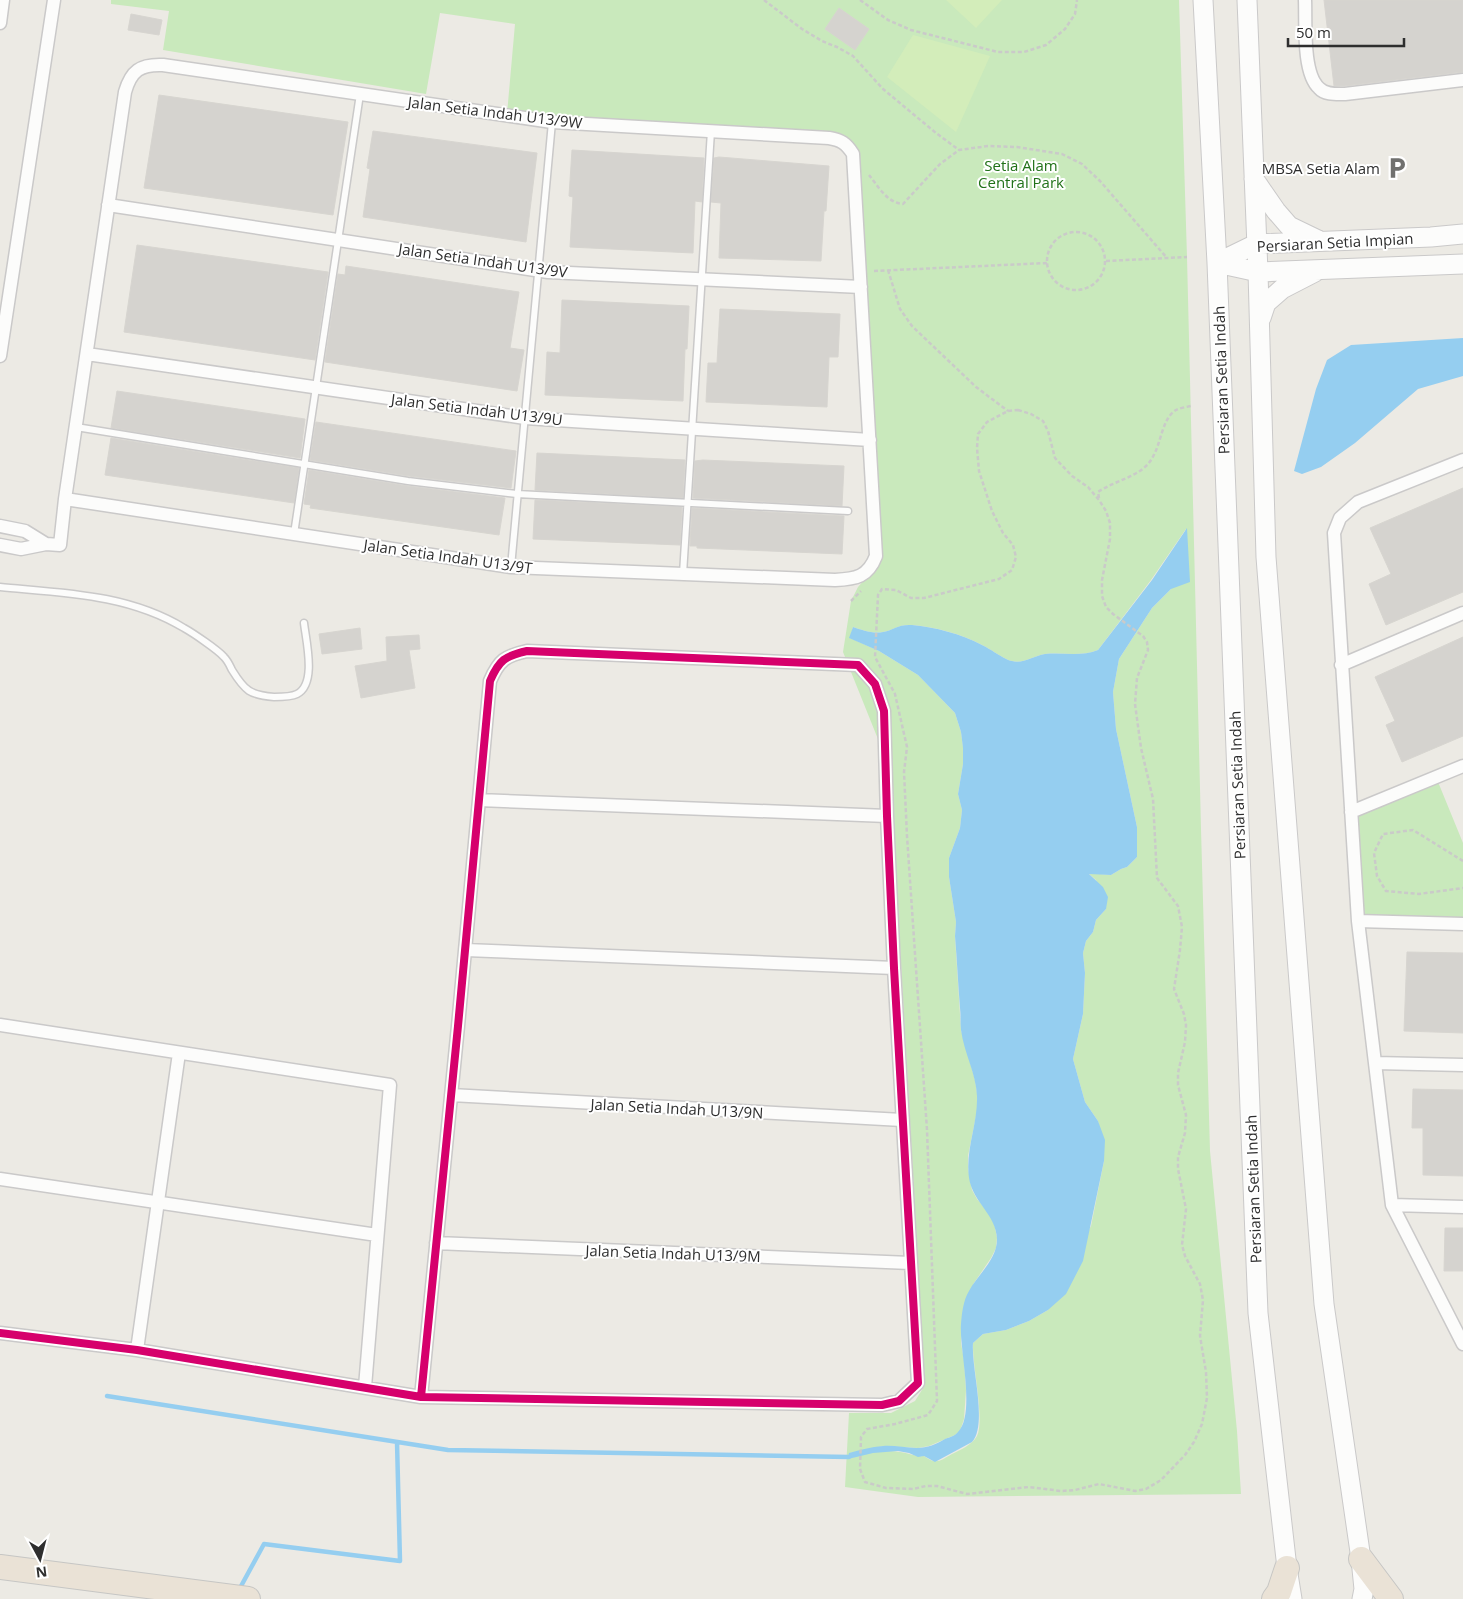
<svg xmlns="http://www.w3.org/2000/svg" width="1463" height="1599" viewBox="0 0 1463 1599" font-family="'Open Sans',sans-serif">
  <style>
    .green { fill: #c9e9bc; fill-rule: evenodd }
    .pitch { fill: #d3edba }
    .water { fill: #95cef0 }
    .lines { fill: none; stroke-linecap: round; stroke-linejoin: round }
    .stream { stroke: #95cef0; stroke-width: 4.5 }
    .building { fill: #d5d3cf; stroke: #d7d5d0 }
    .lane-casing { stroke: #cac9c9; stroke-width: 9 }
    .street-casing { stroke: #cac9c9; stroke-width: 15 }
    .secondary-casing { stroke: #cac9c9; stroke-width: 21 }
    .highway-casing { stroke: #c6c6c4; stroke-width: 26 }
    .path { stroke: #cacac9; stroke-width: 2.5; stroke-dasharray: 4 2.5; stroke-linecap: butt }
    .lane { stroke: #fcfcfb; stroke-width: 6 }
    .street { stroke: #fcfcfb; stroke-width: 12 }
    .secondary { stroke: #fcfcfb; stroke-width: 19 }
    .highway { stroke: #eae2d6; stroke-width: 24 }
    .cycleway-casing { stroke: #fff; stroke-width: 11 }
    .cycleway { stroke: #d6006c; stroke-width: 8 }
    .labels { text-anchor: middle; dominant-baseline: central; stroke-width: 4; stroke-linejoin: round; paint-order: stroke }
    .street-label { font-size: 15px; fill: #2e2e2e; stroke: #fff }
    .park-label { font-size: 15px; fill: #207118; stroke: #fff }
    .poi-label { font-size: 15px; fill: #2e2e2e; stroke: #fff; text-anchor: end }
  </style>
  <rect width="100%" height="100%" fill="#eceae4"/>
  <!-- green -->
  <path class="green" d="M111 0H1179L1187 257 1201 829 1210 1151 1237 1431 1241 1494 918 1497 845 1487 849 1413H891L915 1401 925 1385 890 769 843 652 851 601 858 587 874 569 847 140 507 114 515 24 440 13 426 94 163 50 169 11 111 4ZM1186 529 1171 589 1152 608 1119 659 1113 692 1116 729 1137 827V857L1127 867 1121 869 1111 875 1088 873 1096 880 1106 909 1096 920 1093 932 1086 941 1083 953 1085 973 1083 1014 1073 1059 1085 1102 1098 1121 1104 1161 1091 1226 1048 1310 1029 1321 1006 1330 983 1334 973 1343C972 1365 985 1420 977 1436 972 1445 960 1450 952 1454 940 1461 936 1465 924 1456 916 1457 909 1453 900 1452 884 1449 864 1453 849 1459L850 1453 884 1446 918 1448 929 1446 955 1435 960 1431 964 1419 966 1390 964 1360 961 1343 963 1309 974 1283 991 1258 996 1248 997 1238 995 1227 990 1214 977 1199 972 1190 968 1169V1156L978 1106 977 1093 975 1080 961 1030 955 936 956 922 949 877V858L960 828 962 810 958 794 963 764V747L961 732 955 713 918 675 879 651 850 638 853 627C862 630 873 634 883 632 894 630 899 624 912 625 936 627 961 634 982 645 989 648 1005 660 1012 661 1023 664 1033 656 1045 654 1062 652 1081 657 1098 650L1151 580Z
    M1436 777 1463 843V924L1358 921 1351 812Z"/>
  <!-- pitch -->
  <path class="pitch" d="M946 0H1002L976 28Z
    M913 35 990 56 956 132 887 77Z"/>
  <!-- water -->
  <path class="water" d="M1463 338V376L1418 389 1355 443 1321 467 1302 474 1294 471 1316 389 1327 360 1351 345Z
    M1187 528 1190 582 1171 589 1152 608 1119 659 1113 692 1116 729 1137 827V857L1127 867 1121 869 1111 875 1089 874 1103 887 1108 897 1106 909 1096 920 1093 932 1086 941 1083 953 1085 973 1083 1014 1073 1059 1085 1102 1098 1121 1105 1140 1104 1161 1083 1261 1066 1294 1048 1310 1029 1321 1006 1330 983 1334 973 1343C971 1368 988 1424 972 1442L935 1462 924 1456 918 1457 909 1453 898 1451 873 1453 848 1459 849 1453C860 1450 871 1447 883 1446 894 1445 905 1448 917 1448 927 1448 937 1444 945 1439 950 1437 955 1436 958 1432 976 1413 959 1350 961 1324 962 1313 963 1301 969 1291 978 1274 997 1260 997 1239 996 1214 973 1203 969 1178 965 1150 978 1124 977 1096 976 1073 964 1053 961 1030 960 1023 961 1015 960 1008 958 984 957 960 955 936L956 922 949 877V858L960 828 962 810 958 794 963 764V748L961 732 955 713 918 675 879 651 849 638 853 627C862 630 873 634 883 632 894 630 898 624 912 625 935 627 961 634 982 645 989 648 1005 660 1012 661 1023 664 1033 656 1045 654 1062 652 1081 657 1098 650L1152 580Z"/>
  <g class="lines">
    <!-- stream -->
    <path class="stream" d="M107 1396 448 1450 849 1457
      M240 1588 264 1544 400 1561 397 1442"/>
  </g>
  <!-- building -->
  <path class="building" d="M1324 0H1463V72L1344 86H1334Z
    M839 8 869 29 855 50 825 29Z
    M131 14 162 20 159 35 128 30Z
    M159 95 348 122 333 215 144 188Z
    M373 131 537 153 526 242 363 217 370 169 367 168Z
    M572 150 704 158 702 202 695 201 693 253 570 247 573 197 569 196Z
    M719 157 829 166 826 211H824L821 261 719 258 721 203 711 202 714 158Z
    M137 245 328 272 315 360 124 332Z
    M346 266 519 292 510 348 524 350 517 391 325 362 338 274 345 275Z
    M562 300 689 306 687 349H685L683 401 545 395 547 352 560 353Z
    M720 309 840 314 838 357H829L827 407 706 402 708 363H717Z
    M117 391 305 419 300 458 111 428Z
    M316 422 516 451 511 488 409 476 310 460Z
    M111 438 299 468 294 503 105 475Z
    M537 453 685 460 683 498 535 490Z
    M703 460 844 466 842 506 693 498 695 461Z
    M309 470 407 486 505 498 499 535 310 508 311 505 304 504Z
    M1463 488V592L1386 625 1369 584 1391 574 1370 528Z
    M535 500 682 507 680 545 533 539Z
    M692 508 844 516 842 554 697 548V546H690Z
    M360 628 362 649 322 654 319 634Z
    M419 635 420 649 409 650 415 688 361 698 355 666 387 661 386 637Z
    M1463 637V736L1402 762 1386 725 1395 721 1375 677Z
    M1407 952 1463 953V1033L1404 1031Z
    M1413 1089 1463 1090V1176L1423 1175V1128H1412Z
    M1445 1228H1463V1271H1444Z"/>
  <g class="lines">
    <defs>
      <path id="lane" d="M76 427 408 481 517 494 848 511
        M294 534 360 94
        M511 567 552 122
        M683 574 711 131
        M0 587C64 593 128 594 184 628 193 633 218 650 224 657 228 661 230 666 232 670 245 691 250 695 274 697 281 697 291 697 297 694 317 684 306 641 304 623"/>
      <path id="street" d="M1305 0C1306 22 1302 73 1319 88 1325 95 1336 94 1345 94L1463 80
        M0 23 3 0
        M108 205 548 272 861 287
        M87 354 525 418 870 440
        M0 356 54 0
        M1463 460 1358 502 1340 518 1334 533 1358 921 1392 1205 1463 1344
        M0 526 25 531 46 544
        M0 545 21 549 46 544 60 545 65 499 125 92C131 71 140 64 163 65L552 122 829 138C841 140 846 143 853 154L876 556C868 577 856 579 835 580L511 567 65 499
        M1341 665 1463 613
        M479 800 887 816
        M1351 812 1463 766
        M1358 921 1463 924
        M466 950 894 968
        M0 1025 390 1085 365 1387
        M1375 1063 1463 1065
        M451 1095 902 1120
        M0 1179 377 1235
        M1392 1205 1463 1207
        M436 1243 910 1263
        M0 1333 137 1350 421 1397 882 1405 899 1401 918 1383 894 968 887 816 884 711 875 684 858 665 527 651C505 656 499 660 490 681L458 1026 421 1397
        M137 1350 179 1053"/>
      <path id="secondary" d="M1203 0 1217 263 1258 1313 1287 1568 1292 1599
        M1247 0 1258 272 1266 557 1324 1304 1361 1559 1364 1589 1362 1599
        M1254 179 1276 211 1289 226 1318 240
        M1217 263 1256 244 1431 237 1463 234
        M1217 263 1258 272 1463 264
        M1261 318 1266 303 1282 289 1315 272"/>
      <path id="highway" d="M1361 1559 1391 1599
        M0 1567 248 1599
        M1274 1599 1279 1592 1287 1568"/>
    </defs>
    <!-- lane casing -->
    <use href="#lane" class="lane-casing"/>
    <!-- street casing -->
    <use href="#street" class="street-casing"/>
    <!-- secondary casing -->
    <use href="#secondary" class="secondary-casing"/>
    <!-- highway casing -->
    <use href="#highway" class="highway-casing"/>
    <!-- path -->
    <path class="path" d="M764 0 802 29 822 41 837 47 853 56 883 89 936 133 959 150
      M860 0 888 20 911 30 998 52H1024L1046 45 1065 29 1075 14 1077 0
      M869 175C878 186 887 203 903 204L940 164 959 150 988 146 1017 147 1062 154 1082 164 1100 181 1167 258
      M1047 261a29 29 0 1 1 58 0a29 29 0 1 1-58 0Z
      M1106 261 1187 257
      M888 270 900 309 912 326 976 387 1008 411
      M874 271 1047 263
      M1018 410 1031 414 1043 421 1048 431 1055 458 1072 476 1088 487 1099 500 1106 511 1110 523V539L1102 580V596L1106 607 1113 614 1143 636 1147 642 1148 650 1137 678 1135 704 1141 748 1153 799 1157 878 1178 906 1182 927 1180 950 1174 989 1184 1014 1186 1025 1185 1042 1178 1073V1085L1186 1115 1185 1133 1178 1157V1169L1186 1209 1182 1245 1185 1256 1200 1284 1203 1300 1200 1336 1206 1372 1207 1398 1202 1424 1194 1442 1185 1455 1161 1480 1146 1489 1135 1491 1099 1484 1075 1490 1061 1491 1029 1487 967 1494 937 1486H926L913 1489 886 1488 865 1482 860 1469 861 1437 867 1429 895 1424 928 1415 937 1401 927 1130 907 836 904 772 907 747 895 694 875 657 878 595 882 589 896 590 911 598H924L999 579 1012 570 1016 557 1013 545 1003 533 992 511 979 471 977 448 978 434 987 422 1008 411Z
      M1099 498 1098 492C1114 481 1135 478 1148 464 1162 448 1160 420 1176 410 1180 408 1186 407 1191 406
      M851 601 861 591
      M1463 861 1413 830 1383 834 1374 853 1377 876 1386 891 1419 894 1463 888"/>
    <!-- lane -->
    <use href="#lane" class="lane"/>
    <!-- street -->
    <use href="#street" class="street"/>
    <!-- secondary -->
    <use href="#secondary" class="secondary"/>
    <!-- highway -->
    <use href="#highway" class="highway"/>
    <defs>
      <path id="cycleway" d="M0 1333 137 1350 421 1397 882 1405 899 1401 918 1383 894 968 887 816 884 711 875 684 858 665 527 651C505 656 499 660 490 681L458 1026 421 1397"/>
    </defs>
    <!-- cycleway casing -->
    <use href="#cycleway" class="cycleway-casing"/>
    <!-- cycleway -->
    <use href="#cycleway" class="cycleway"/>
  </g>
  <!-- icons -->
  <defs>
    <symbol id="parking-bare" viewBox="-9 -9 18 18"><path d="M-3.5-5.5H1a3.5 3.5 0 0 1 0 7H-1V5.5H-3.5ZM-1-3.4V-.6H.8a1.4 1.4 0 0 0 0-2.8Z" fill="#70706e" stroke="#fff" stroke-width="2.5" paint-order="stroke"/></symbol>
  </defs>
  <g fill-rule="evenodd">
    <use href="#parking-bare" x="1381" y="152" width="32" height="32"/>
  </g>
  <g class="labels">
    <!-- street labels -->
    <g class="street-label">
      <text transform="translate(495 112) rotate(7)">Jalan Setia Indah U13/9W</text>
      <text transform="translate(1335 242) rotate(-3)">Persiaran Setia Impian</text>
      <text transform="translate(483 260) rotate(8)">Jalan Setia Indah U13/9V</text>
      <text transform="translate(1221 380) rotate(-92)">Persiaran Setia Indah</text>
      <text transform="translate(477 409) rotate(7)">Jalan Setia Indah U13/9U</text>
      <text transform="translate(448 556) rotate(8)">Jalan Setia Indah U13/9T</text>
      <text transform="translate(1237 785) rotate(-92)">Persiaran Setia Indah</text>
      <text transform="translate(677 1108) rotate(3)">Jalan Setia Indah U13/9N</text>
      <text transform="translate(1253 1189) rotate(-92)">Persiaran Setia Indah</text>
      <text transform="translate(673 1253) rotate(2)">Jalan Setia Indah U13/9M</text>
    </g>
    <!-- park labels -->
    <g class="park-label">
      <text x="1021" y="165">Setia Alam<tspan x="1021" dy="17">Central Park</tspan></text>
    </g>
    <!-- poi labels -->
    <g class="poi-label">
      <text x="1380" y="168">MBSA Setia Alam</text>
    </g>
  </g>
  <!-- north arrow -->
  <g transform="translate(40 1559) rotate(173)" stroke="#ffffff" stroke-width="4" paint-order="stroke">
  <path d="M0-4L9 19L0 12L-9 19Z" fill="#2e2e2e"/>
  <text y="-8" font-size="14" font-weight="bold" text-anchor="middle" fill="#2e2e2e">N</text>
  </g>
  <!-- scale -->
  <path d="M1288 38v8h116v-8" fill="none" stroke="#2e2e2e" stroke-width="2.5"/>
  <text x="1296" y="38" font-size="15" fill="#2e2e2e" stroke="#ffffff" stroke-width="4" paint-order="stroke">50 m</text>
</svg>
